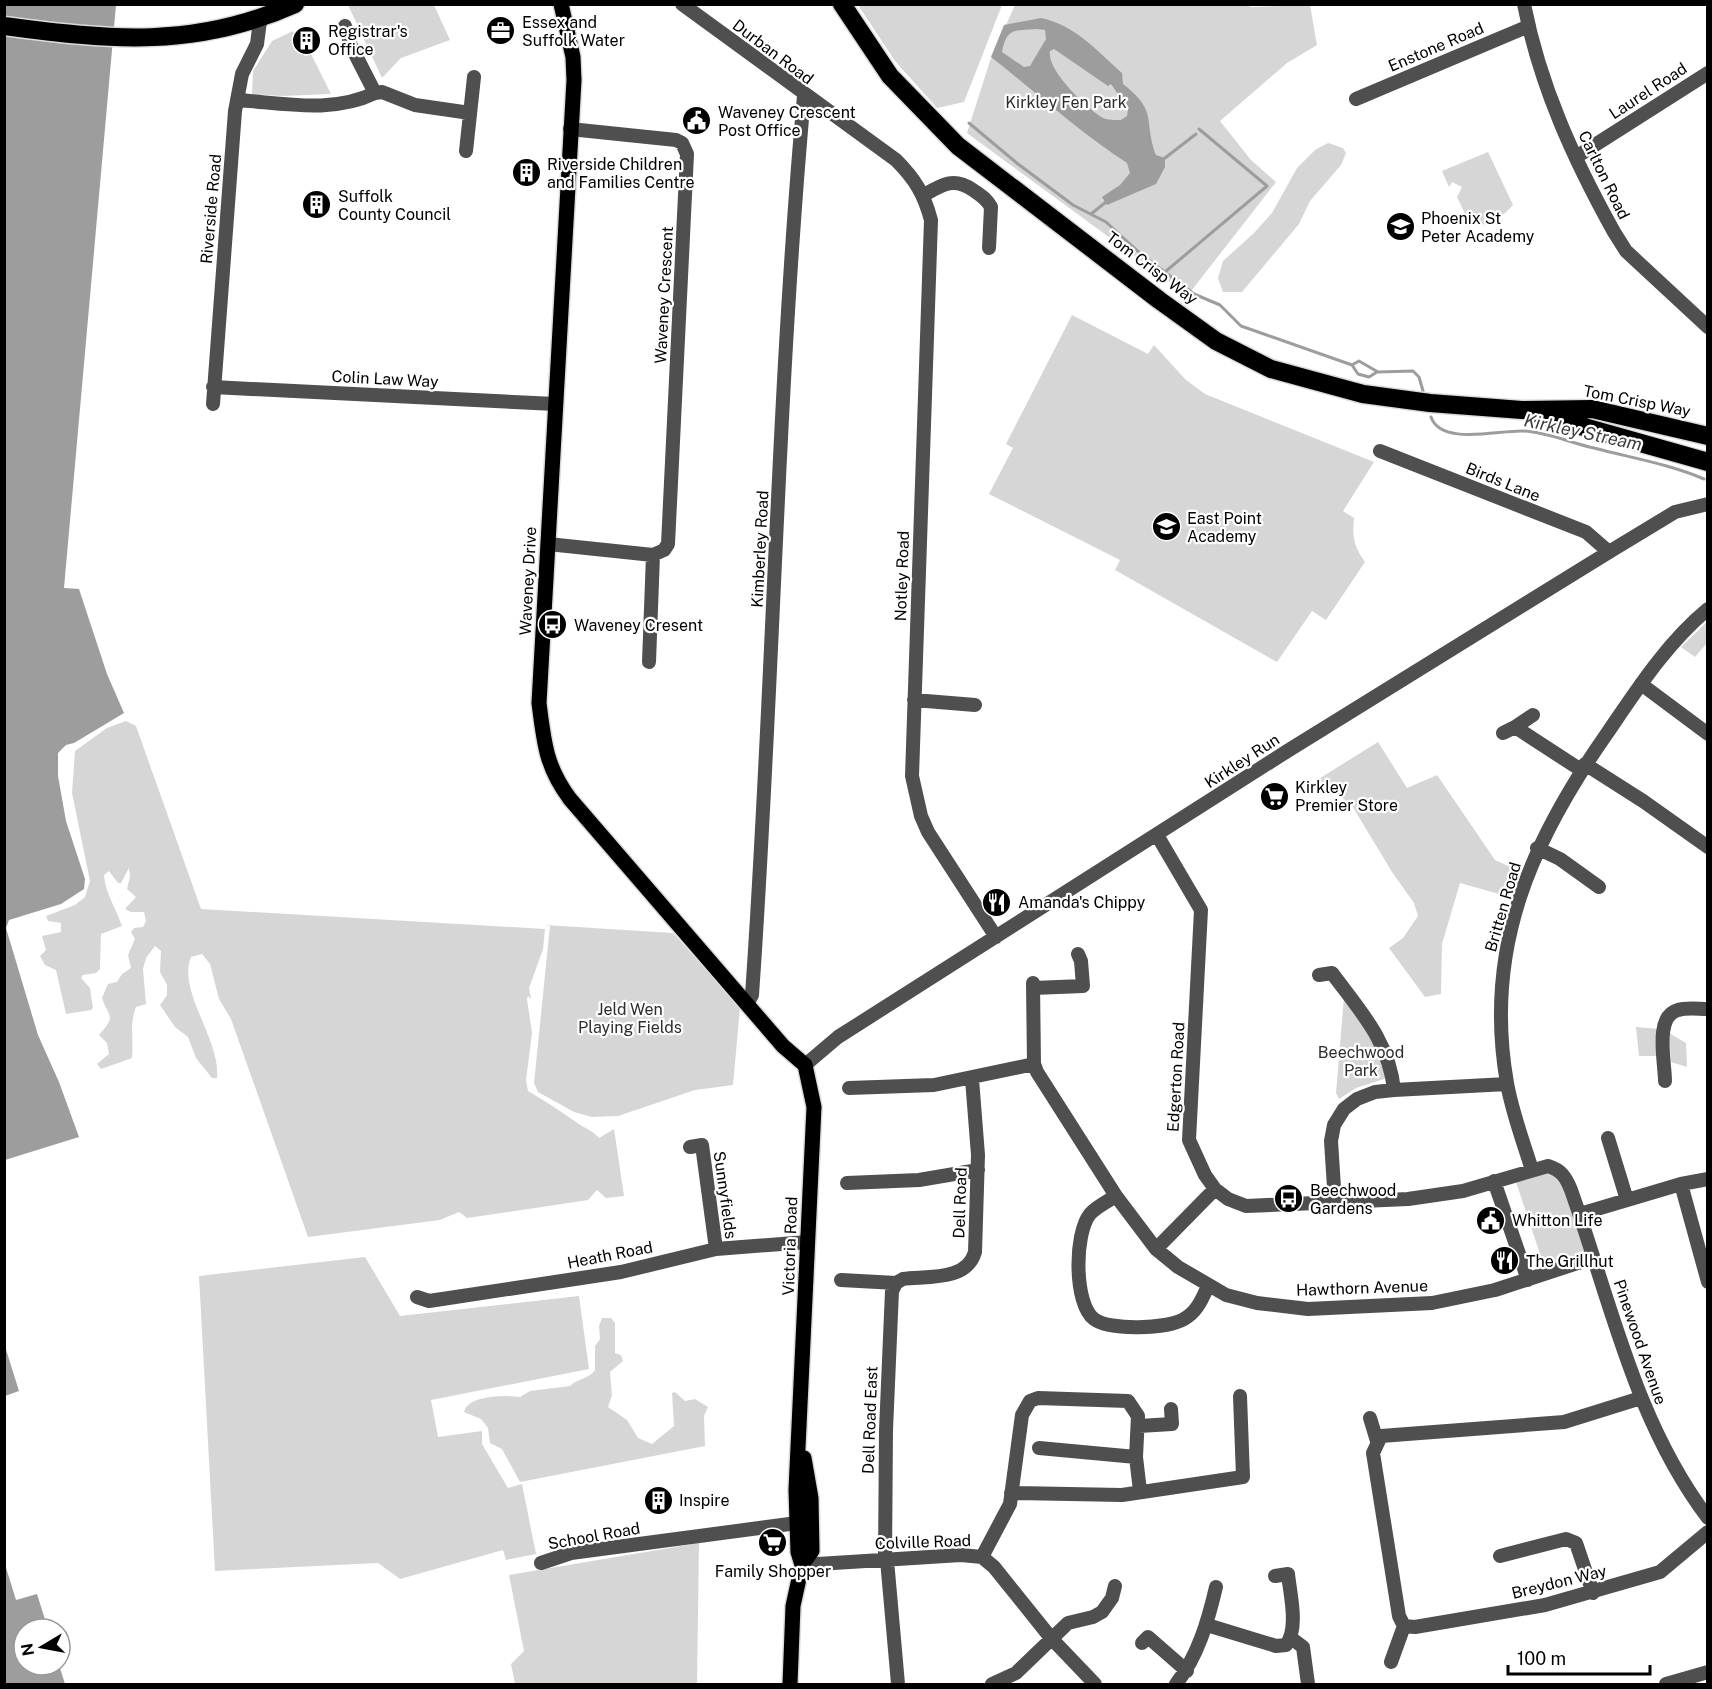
<svg xmlns="http://www.w3.org/2000/svg" width="1712" height="1689" viewBox="0 0 1712 1689" font-family="'Public Sans',sans-serif">
  <style>
    .green { fill: #d6d6d6 }
    .water { fill: #9d9d9d; fill-rule: evenodd }
    .lines { fill: none; stroke-linecap: round; stroke-linejoin: round }
    .stream { stroke: #9d9d9d; stroke-width: 3 }
    .major-casing { stroke: #dbdbdb; stroke-width: 18 }
    .highway-casing { stroke: #dbdbdb; stroke-width: 21 }
    .minor { stroke: #4f4f4f; stroke-width: 14 }
    .major { stroke: #000; stroke-width: 15 }
    .highway { stroke: #000; stroke-width: 18 }
    .labels { text-anchor: middle; dominant-baseline: central; stroke-width: 4.5; stroke-linejoin: round; paint-order: stroke }
    .poi-label { font-size: 16px; fill: #000; stroke: #fff; text-anchor: start }
    .street-label { font-size: 16px; fill: #000; stroke: #fff }
    .park-label { font-size: 16px; fill: #2d2d2d; stroke: #fff }
    .water-label { font-size: 18px; font-style: italic; fill: #3e3e3e; stroke: #fff }
  </style>
  <rect width="100%" height="100%" fill="#fff"/>
  <!-- green -->
  <path class="green" d="M1246 4 1251 7 1310 5 1317 45 1287 63 1220 121 1251 160 1276 182 1188 295 967 133 990 61 1015 5Z
    M348 5H434L450 40 401 58 382 78Z
    M858 5H1002L964 102 937 108 895 61Z
    M293 31 305 56 311 54 331 94 282 96 252 94 253 71 272 41Z
    M1328 143 1343 148 1346 153 1341 165 1310 201 1299 224 1242 292H1223L1218 278 1223 261 1254 233 1272 213 1297 168 1315 150Z
    M1488 152 1513 205C1501 218 1488 228 1470 224L1457 197 1462 187 1452 182 1449 187 1442 171Z
    M1072 315 1148 354 1154 345 1186 380 1205 394 1374 462 1343 511 1354 518C1352 537 1354 547 1365 562L1326 620 1312 611 1277 662 1115 570 1120 560 989 494 1013 448 1006 444Z
    M1707 622V643L1695 657 1681 647Z
    M126 721 136 726 201 909 545 929 543 949 529 988 531 999 528 996 527 999 532 1033 526 1080 528 1091C545 1101 559 1110 576 1122 584 1128 592 1130 599 1138L614 1129 624 1196 606 1198 597 1190 588 1200 575 1202 467 1218 459 1212 440 1220 308 1237 231 1019 219 999 210 964 202 954 191 957C177 991 221 1040 217 1078H212L196 1058 188 1037 175 1027 160 1005 167 995V985L160 972 161 951 155 946 146 958 143 969 146 1004 136 1007C129 1024 134 1040 132 1058L101 1069 97 1064 109 1054 107 1043 99 1035C117 1014 109 1019 102 998L108 984 117 982 122 974 131 968 128 955 135 939 131 932 134 928 143 927 146 921 144 912H131L125 909 136 897 127 889 130 876 129 868 121 883H118L109 871 104 875C105 893 116 908 122 926L101 934 100 969 96 973 83 975 81 978 90 988 93 1008 91 1010 66 1014 56 970 45 965 40 956 46 950 42 936 61 932V923L48 921 46 916 75 905 85 897 90 881 72 793 75 751 107 728Z
    M1378 742 1407 788 1437 775 1495 860 1515 869 1506 896 1460 883 1442 944 1441 994 1425 997 1389 948 1403 938 1418 916 1414 903 1392 872 1351 804 1334 792 1314 787 1317 780Z
    M545 925 673 933 740 1008 733 1085 695 1090 618 1116 592 1117 574 1112 538 1092 534 1083 550 926Z
    M1344 997 1377 1042 1387 1078 1356 1088 1339 1099 1336 1093Z
    M1636 1027 1661 1029 1662 1056H1639Z
    M1669 1033 1686 1043 1687 1067 1671 1062Z
    M1547 1169 1564 1180 1590 1257 1546 1272 1515 1179Z
    M365 1257 400 1316 579 1296 589 1369 431 1400 438 1437 482 1431V1444L508 1488 522 1484 536 1554 506 1560 503 1550 400 1579 378 1563 215 1571 199 1276Z
    M602 1318H611L615 1323V1353L621 1355 623 1361 610 1372 612 1395 608 1407 627 1420 638 1438 652 1444 674 1426 672 1393 675 1392 685 1401 695 1399 708 1407 704 1416 705 1446 520 1482 502 1449 490 1443 488 1428 481 1419 464 1412C469 1395 504 1395 520 1397L530 1391 570 1386C578 1378 588 1380 595 1370V1346L600 1339 599 1326Z
    M699 1543 697 1684H515L511 1664 524 1651 509 1575Z"/>
  <!-- water -->
  <path class="water" d="M5 5H116L64 588 79 589 107 674 124 713 74 743 66 745 58 753V776L66 821 85 879 84 889 61 904 9 920 6 928 38 1035 59 1082 79 1137 5 1160Z
    M1041 18C1075 25 1096 50 1122 73L1123 84C1159 112 1143 120 1156 155L1165 158V167L1156 184 1107 205 1102 197 1120 185 1130 173 1127 163C1079 132 1036 92 991 57L1004 25ZM1037 29 1045 30 1046 39 1030 66 1024 67 1002 52C1007 27 1014 31 1037 29ZM1054 49 1108 86 1111 84 1128 109 1127 116 1121 120C1116 120 1107 120 1103 118 1086 108 1046 69 1050 51Z
    M4 1343 19 1391 5 1396H4Z
    M4 1561 16 1600 37 1594 48 1629H24V1665H59L65 1684H5Z"/>
  <g class="lines">
    <!-- stream -->
    <path class="stream" d="M969 123 1018 164 1073 205 1106 222 1142 255 1194 294 1220 305 1241 326 1352 365 1359 361 1378 372 1413 371 1419 377 1423 391
      M1165 158 1196 134
      M1091 214 1106 202
      M1165 272 1267 186 1199 129
      M1352 365 1358 374 1369 377 1377 372
      M1431 417C1441 446 1498 430 1523 431 1547 432 1571 443 1594 448 1632 458 1669 464 1704 479"/>
    <defs>
      <path id="major" d="M561 4 573 57 574 80 539 703C544 743 546 767 570 799L783 1046 805 1065 814 1107 796 1490 798 1552 802 1565
        M790 1684 793 1606 802 1565 812 1551 811 1498 804 1458"/>
      <path id="highway" d="M842 4 890 76 958 146 1159 300 1216 341 1271 369 1363 394 1430 403 1522 410 1592 409 1708 436
        M4 26C110 40 195 49 295 4
        M1538 414 1708 462"/>
    </defs>
    <!-- major casing -->
    <use href="#major" class="major-casing"/>
    <!-- highway casing -->
    <use href="#highway" class="highway-casing"/>
    <!-- minor -->
    <path class="minor" d="M682 4 896 160C915 179 924 194 931 220L912 776 921 816 928 832 996 937
      M1524 4C1540 86 1574 160 1614 232L1626 251 1708 327
      M345 26 351 46 375 93 382 92 415 105 470 113
      M1356 99 1529 26
      M237 100C283 103 332 114 375 93
      M466 151 474 77
      M1576 157 1708 73
      M924 195C943 184 954 177 973 190 980 195 987 199 991 207L989 248
      M213 387 555 404
      M213 404 235 111 242 74 257 44 260 21
      M1380 451 1586 532 1609 552
      M548 544 653 555 664 550 668 544 687 154 682 143 676 140 570 129
      M649 662 653 555
      M1641 684 1708 734
      M914 700 975 705
      M1515 727 1533 715
      M1503 733 1515 727 1581 770
      M1585 764 1643 801 1708 847
      M1157 835 1201 910 1189 1140 1205 1175 1215 1189 1228 1199 1246 1206 1408 1199 1463 1191 1548 1166C1561 1170 1566 1177 1571 1190 1611 1302 1635 1422 1708 1518
      M1537 848 1560 859 1599 887
      M1319 975 1332 973C1360 1011 1389 1041 1394 1090
      M1033 983 1034 1064 1037 1072 1116 1196 1156 1249 1178 1267 1226 1295 1257 1303 1308 1309 1432 1303 1495 1290 1593 1258
      M1033 988 1083 986 1081 961 1078 954
      M748 1002 752 995C773 696 777 395 804 96
      M805 1065 838 1037 1289 750 1609 552 1675 512 1708 504
      M1665 1081C1665 1062 1654 1016 1678 1010 1687 1007 1698 1009 1708 1009
      M849 1088 934 1085 1034 1064
      M1608 1138 1627 1200
      M690 1147 702 1145 716 1249
      M1532 1170C1523 1141 1512 1112 1507 1083 1483 947 1532 840 1608 732 1638 688 1667 643 1708 609
      M1494 1181 1528 1280
      M847 1183 919 1180 978 1170
      M1681 1184 1708 1282
      M1116 1196C1108 1201 1096 1207 1090 1214 1074 1234 1074 1304 1094 1319 1110 1331 1167 1329 1184 1319 1197 1312 1202 1299 1208 1286
      M1335 1203 1331 1141 1334 1125 1344 1109 1357 1099 1375 1092 1394 1090 1507 1084
      M1580 1214 1681 1184 1708 1179
      M1156 1249 1215 1189
      M841 1280 896 1283 903 1279C928 1276 967 1281 975 1252L978 1155 972 1079
      M417 1297 429 1301 621 1272 716 1249 808 1242
      M1641 1398 1564 1422 1381 1436 1373 1453 1399 1616 1404 1626 1415 1627 1545 1605 1660 1572 1708 1532
      M1370 1418 1377 1441
      M1139 1426 1172 1424 1171 1409
      M1039 1448 1136 1457
      M1011 1493 1122 1495 1243 1477 1240 1396
      M1500 1556 1566 1539 1576 1543 1593 1593
      M982 1557 1010 1504 1022 1415 1030 1401 1038 1398 1128 1401 1138 1416 1136 1457 1140 1491
      M885 1560 886 1430 892 1291 896 1283
      M887 1560 898 1684
      M541 1563 571 1553 797 1523
      M802 1565 961 1555 982 1557 994 1567 1051 1638 1095 1684
      M1207 1625 1276 1646 1286 1645C1299 1628 1290 1594 1288 1574L1275 1576
      M1291 1638 1303 1647 1308 1684
      M1142 1643 1148 1637 1187 1671
      M1391 1662 1404 1626
      M992 1684 1016 1673 1068 1623 1093 1617 1102 1612 1112 1598 1115 1586
      M1176 1684C1198 1656 1208 1621 1216 1587
      M1666 1684 1708 1672"/>
    <!-- major -->
    <use href="#major" class="major"/>
    <!-- highway -->
    <use href="#highway" class="highway"/>
  </g>
  <!-- icons -->
  <defs>
    <symbol id="office-disc" viewBox="-11 -11 22 22"><circle r="9.5" fill="#000" stroke="#fff"/><path d="M-6-3h4V-5.5h4V-3h4V5H-6ZM-1-4.5V-3h2v-1.5ZM-6 0V1H6V0Z" fill="#fff"/></symbol>
    <symbol id="building-disc" viewBox="-11 -11 22 22"><circle r="9.5" fill="#000" stroke="#fff"/><path d="M-4-6H4V6H1V3H-1V6H-4ZM-2.5-4.3h1.7v1.8h-1.7ZM.8-4.3h1.7v1.8H.8ZM-2.5-1h1.7V.8h-1.7ZM.8-1h1.7V.8H.8Z" fill="#fff"/></symbol>
    <symbol id="civic-disc" viewBox="-11 -11 22 22"><circle r="9.5" fill="#000" stroke="#fff"/><path d="M-.6-6.5H3V-4.5H.6V-3L4-1V1h2V6H-6V1h2V-1L-.6-3ZM-1.2 2.5V6h2.4V2.5Z" fill="#fff"/></symbol>
    <symbol id="school-disc" viewBox="-11 -11 22 22"><circle r="9.5" fill="#000" stroke="#fff"/><path d="M0-5L7-2L0 1L-7-2ZM-4 1L0 2.5L4 1V4Q0 6-4 4Z" fill="#fff"/></symbol>
    <symbol id="bus-disc" viewBox="-11 -11 22 22"><circle r="9.5" fill="#000" stroke="#fff"/><path d="M-5-6H5V4H4V6H2V4H-2V6H-4V4H-5ZM-3.5-4V0h7V-4ZM-3.5 1.2v1.5H-2V1.2ZM2 1.2v1.5H3.5V1.2Z" fill="#fff"/></symbol>
    <symbol id="supermarket-disc" viewBox="-11 -11 22 22"><circle r="9.5" fill="#000" stroke="#fff"/><path d="M-6-5.5h2.5l.6 2H6L4.5 2H-2.5L-4.4-4H-6ZM-1.5 3.2a1.3 1.3 0 1 0 .1 0ZM3 3.2a1.3 1.3 0 1 0 .1 0Z" fill="#fff"/></symbol>
    <symbol id="restaurant-disc" viewBox="-11 -11 22 22"><circle r="9.5" fill="#000" stroke="#fff"/><path d="M-5-6h1v4h1v-4h1v4h1v-4h1v5L-1.5 .5V6h-2V.5L-5-1ZM5-6V6H3V1.5H1.5Q1.5-4 5-6Z" fill="#fff"/></symbol>
  </defs>
  <g fill-rule="evenodd">
    <use href="#office-disc" x="484" y="14" width="33" height="33"/>
    <use href="#building-disc" x="290" y="24" width="33" height="33"/>
    <use href="#civic-disc" x="680" y="104" width="33" height="33"/>
    <use href="#building-disc" x="510" y="156" width="33" height="33"/>
    <use href="#building-disc" x="300" y="188" width="33" height="33"/>
    <use href="#school-disc" x="1384" y="210" width="33" height="33"/>
    <use href="#school-disc" x="1150" y="510" width="33" height="33"/>
    <use href="#bus-disc" x="536" y="608" width="33" height="33"/>
    <use href="#supermarket-disc" x="1258" y="780" width="33" height="33"/>
    <use href="#restaurant-disc" x="980" y="886" width="33" height="33"/>
    <use href="#bus-disc" x="1272" y="1182" width="33" height="33"/>
    <use href="#civic-disc" x="1474" y="1204" width="33" height="33"/>
    <use href="#restaurant-disc" x="1488" y="1244" width="33" height="33"/>
    <use href="#building-disc" x="642" y="1484" width="33" height="33"/>
    <use href="#supermarket-disc" x="756" y="1526" width="33" height="33"/>
  </g>
  <g class="labels">
    <!-- poi labels -->
    <g class="poi-label">
      <text x="522" y="22">Essex and<tspan x="522" dy="18">Suffolk Water</tspan></text>
      <text x="328" y="31">Registrar's<tspan x="328" dy="18">Office</tspan></text>
      <text x="718" y="112">Waveney Crescent<tspan x="718" dy="18">Post Office</tspan></text>
      <text x="547" y="164">Riverside Children<tspan x="547" dy="18">and Families Centre</tspan></text>
      <text x="338" y="196">Suffolk<tspan x="338" dy="18">County Council</tspan></text>
      <text x="1421" y="218">Phoenix St<tspan x="1421" dy="18">Peter Academy</tspan></text>
      <text x="1187" y="518">East Point<tspan x="1187" dy="18">Academy</tspan></text>
      <text x="574" y="625">Waveney Cresent</text>
      <text x="1295" y="787">Kirkley<tspan x="1295" dy="18">Premier Store</tspan></text>
      <text x="1018" y="902">Amanda's Chippy</text>
      <text x="1310" y="1190">Beechwood<tspan x="1310" dy="18">Gardens</tspan></text>
      <text x="1512" y="1220">Whitton Life</text>
      <text x="1526" y="1261">The Grillhut</text>
      <text x="679" y="1500">Inspire</text>
      <text x="773" y="1571" text-anchor="middle">Family Shopper</text>
    </g>
    <!-- street labels -->
    <g class="street-label">
      <text transform="translate(1436 47) rotate(-23)">Enstone Road</text>
      <text transform="translate(773 52) rotate(37)">Durban Road</text>
      <text transform="translate(1648 91) rotate(-33)">Laurel Road</text>
      <text transform="translate(1604 175) rotate(64)">Carlton Road</text>
      <text transform="translate(211 209) rotate(-85)">Riverside Road</text>
      <text transform="translate(1152 268) rotate(37)">Tom Crisp Way</text>
      <text transform="translate(664 295) rotate(-87)">Waveney Crescent</text>
      <text transform="translate(385 379) rotate(3)">Colin Law Way</text>
      <text transform="translate(1637 401) rotate(11)">Tom Crisp Way</text>
      <text transform="translate(1503 482) rotate(22)">Birds Lane</text>
      <text transform="translate(760 549) rotate(-87)">Kimberley Road</text>
      <text transform="translate(902 576) rotate(-88)">Notley Road</text>
      <text transform="translate(528 581) rotate(-87)">Waveney Drive</text>
      <text transform="translate(1242 761) rotate(-33)">Kirkley Run</text>
      <text transform="translate(1503 907) rotate(-74)">Britten Road</text>
      <text transform="translate(1176 1077) rotate(-87)">Edgerton Road</text>
      <text transform="translate(725 1195) rotate(82)">Sunnyfields</text>
      <text transform="translate(960 1203) rotate(-88)">Dell Road</text>
      <text transform="translate(790 1246) rotate(-88)">Victoria Road</text>
      <text transform="translate(610 1255) rotate(-11)">Heath Road</text>
      <text transform="translate(1362 1288) rotate(-2)">Hawthorn Avenue</text>
      <text transform="translate(1640 1342) rotate(71)">Pinewood Avenue</text>
      <text transform="translate(870 1420) rotate(-88)">Dell Road East</text>
      <text transform="translate(594 1536) rotate(-10)">School Road</text>
      <text transform="translate(923 1542) rotate(-2)">Colville Road</text>
      <text transform="translate(1559 1582) rotate(-14)">Breydon Way</text>
    </g>
    <!-- park labels -->
    <g class="park-label">
      <text x="1066" y="102">Kirkley Fen Park</text>
      <text x="630" y="1009">Jeld Wen<tspan x="630" dy="18">Playing Fields</tspan></text>
      <text x="1361" y="1052">Beechwood<tspan x="1361" dy="18">Park</tspan></text>
    </g>
    <!-- water labels -->
    <g class="water-label">
      <text transform="translate(1583 432) rotate(12)">Kirkley Stream</text>
    </g>
  </g>
  <!-- border -->
  <rect width="1712" height="1689" fill="none" stroke="#000000" stroke-width="12"/>
  <!-- north arrow -->
  <g transform="translate(42 1647) rotate(260)"><circle r="28" fill="#ffffff" stroke="#999999" stroke-width="1.5"/>
  <path d="M0-4.5L10 22L0 15L-10 22Z" fill="#000000"/>
  <text y="-9" font-size="16" font-weight="bold" text-anchor="middle" fill="#000000">N</text>
  </g>
  <!-- scale -->
  <path d="M1508 1665v9h142v-9" fill="none" stroke="#000000" stroke-width="3"/>
  <text x="1517" y="1665" font-size="18" fill="#000000" stroke="#ffffff" stroke-width="4.5" paint-order="stroke">100 m</text>
</svg>
